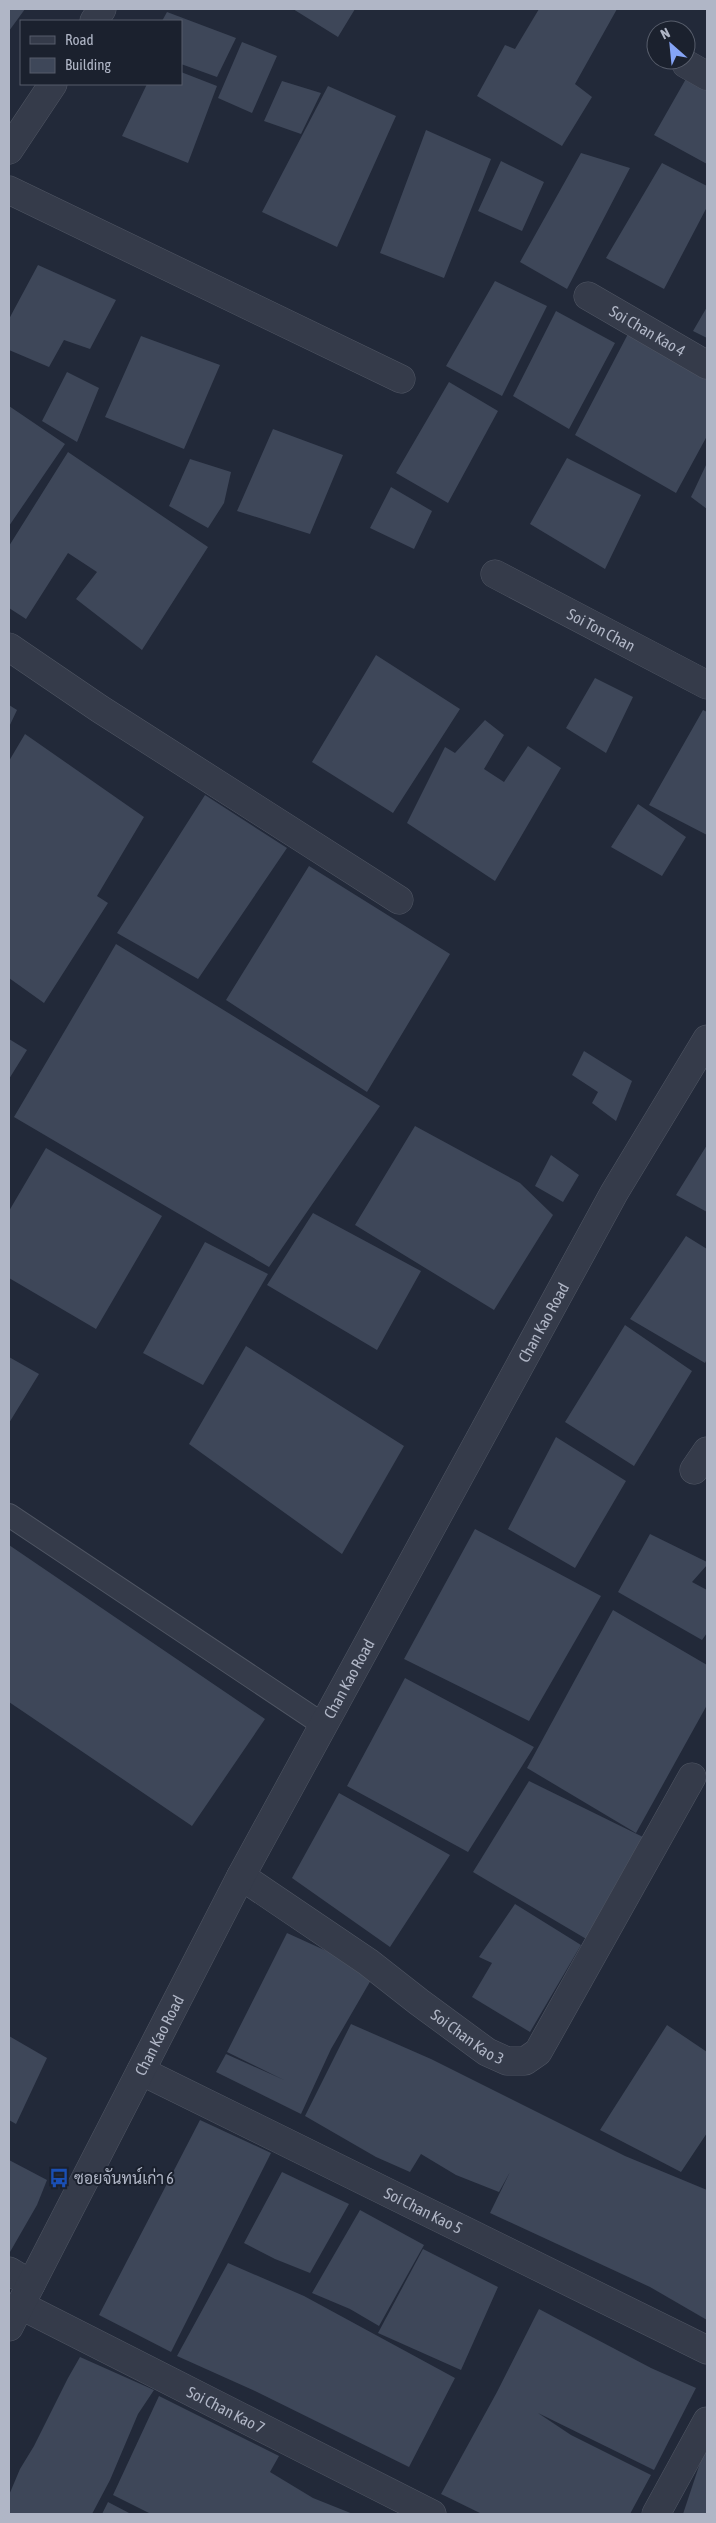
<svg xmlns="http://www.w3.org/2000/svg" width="716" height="2523" viewBox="0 0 716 2523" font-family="'Asap Condensed',Sarabun,sans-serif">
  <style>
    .building { fill: #3e4759 }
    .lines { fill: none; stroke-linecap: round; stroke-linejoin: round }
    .service-casing { stroke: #505664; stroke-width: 24 }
    .minor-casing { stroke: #505664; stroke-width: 29 }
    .tertiary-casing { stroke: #505664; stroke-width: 29 }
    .service { stroke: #353b4a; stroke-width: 22 }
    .minor { stroke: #353b4a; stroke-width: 28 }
    .tertiary { stroke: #353b4a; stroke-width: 28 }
    .labels { text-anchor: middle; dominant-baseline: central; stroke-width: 4; stroke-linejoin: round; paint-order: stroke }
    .street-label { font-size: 16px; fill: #b0b6c6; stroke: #1b212e }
    .poi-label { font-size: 16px; fill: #b0b6c6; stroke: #1b212e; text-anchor: start }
  </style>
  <rect width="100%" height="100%" fill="#222939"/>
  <!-- building -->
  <path class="building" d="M9 9H25L9 31Z
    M293 9H355L338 37Z
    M539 9H617L575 84 592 97 562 146 477 96 505 45 515 49Z
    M167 12 236 38 217 77 181 64V21H162Z
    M242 42 277 56 252 113 218 98Z
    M181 72 217 86 188 163 122 136 147 84H181Z
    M687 77 707 89V164L654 135Z
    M282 81 321 93 301 134 264 121Z
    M328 86 396 116 337 247 262 212Z
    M426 130 491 159 444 278 380 253Z
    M581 153 630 168 567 289 520 262Z
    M501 161 544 182 522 231 478 211Z
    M662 163 707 186V207L664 289 606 258Z
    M38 265 116 300 90 349 64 340 49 367 9 350V319Z
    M495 281 547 306 502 396 446 366Z
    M707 307V338L693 331Z
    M556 311 615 343 569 429 513 396Z
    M629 332 707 374V436L676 493 575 435Z
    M141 336 220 365 184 449 105 417Z
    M67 372 99 388 77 442 42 421Z
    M449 382 498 411 448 503 396 473Z
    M9 406 65 444 9 526Z
    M273 429 343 455 310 534 237 511Z
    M68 452 208 547 142 650 76 599 97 572 68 553 26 619 9 608V546Z
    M567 458 641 495 605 569 530 524Z
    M190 459 231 472 224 503 208 528 169 506Z
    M707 463V509L691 497Z
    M391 487 432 511 414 549 370 528Z
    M376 655 460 709 393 813 312 762Z
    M595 678 633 697 606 753 566 728Z
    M9 705 17 710 9 727Z
    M703 710 707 712V835L649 805Z
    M485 720 504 735 484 769 504 782 528 746 561 768 495 881 407 823 445 747 455 753Z
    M25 734 144 817 97 896 108 903 44 1003 9 978V761Z
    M205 795 287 848 198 979 117 933Z
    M638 804 686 837 662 876 611 847Z
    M309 866 450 954 367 1092 226 1000Z
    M116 944 380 1106 269 1267 14 1117Z
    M9 1039 27 1050 9 1079Z
    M584 1051 632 1081 616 1121 592 1103 598 1092 572 1075Z
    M415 1126 520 1183 553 1215 494 1310 355 1225Z
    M707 1145V1212L676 1195Z
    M46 1148 162 1216 96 1329 9 1278V1211Z
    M551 1155 579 1175 563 1202 535 1186Z
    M313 1213 421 1271 377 1350 267 1285Z
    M686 1236 707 1249V1359L705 1363 630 1319Z
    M205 1242 268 1274 203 1385 143 1353Z
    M625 1325 692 1371 634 1466 565 1422Z
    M246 1346 404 1446 342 1554 189 1444Z
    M9 1357 39 1374 9 1423Z
    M556 1437 626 1481 575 1568 508 1529Z
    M475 1529 601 1596 529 1721 404 1659Z
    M650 1534 707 1562V1565L692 1582 707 1590V1633L702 1640 618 1592Z
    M9 1545 265 1719 192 1826 9 1702Z
    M613 1610 707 1665V1705L636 1833 527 1768Z
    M405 1678 534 1747 468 1852 347 1786Z
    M529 1781 645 1838 588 1940 473 1872Z
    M339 1793 450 1855 390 1947 292 1878Z
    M515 1904 581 1945 530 2032 472 1997 492 1963 479 1957Z
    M287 1933 375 1973 331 2049 301 2114 216 2072 226 2054 284 2080 227 2052Z
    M351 2024 431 2059 625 2156 707 2190V2320L650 2287 490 2213 510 2172 499 2192 456 2175 421 2154 410 2172 376 2157 305 2116Z
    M667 2025 707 2052V2133L681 2172 600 2130Z
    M9 2036 47 2058 16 2124 9 2120Z
    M200 2120 271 2153 171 2352 99 2315Z
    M9 2160 47 2180 37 2205 10 2252Z
    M282 2172 349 2204 310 2273 275 2259 244 2243Z
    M360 2210 424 2245 379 2326 350 2309 312 2293Z
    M423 2249 498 2287 461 2370 378 2333Z
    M228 2263 304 2296 455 2378 409 2467 255 2391 177 2356Z
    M539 2309 651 2368 696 2388 654 2470 538 2413 571 2435 651 2475 630 2514H482L441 2494 497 2392Z
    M80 2357 154 2390 138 2414 110 2480 92 2514H9V2495L20 2469 34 2446 68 2378Z
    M159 2396 279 2456 270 2472 313 2498 353 2514H151L113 2495Z
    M707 2442V2514H683Z
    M108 2502 131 2514H102Z"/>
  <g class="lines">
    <defs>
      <path id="service" d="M9 1515 325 1726"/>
      <g id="minor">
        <path d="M94 21 102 9"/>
        <path d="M686 64 707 76"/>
        <path d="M9 150 53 84"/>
        <path d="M9 190 401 379"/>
        <path id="s1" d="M588 296 707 365"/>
        <path id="s2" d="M495 574 707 685"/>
        <path d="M9 647 100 709 399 900"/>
        <path d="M694 1470 707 1451"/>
        <path id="s3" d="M241 1876 368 1962 419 2002 487 2052 507 2061H525L538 2052 692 1777"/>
        <path id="s4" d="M141 2071 707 2350"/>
        <path d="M9 2271 31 2284"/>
        <path id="s5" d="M20 2305 432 2514"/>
        <path d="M656 2514 707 2421"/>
      </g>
      <g id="tertiary">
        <path id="s6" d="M9 2327 241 1876 614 1193 707 1039"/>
      </g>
    </defs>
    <!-- service casing -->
    <use href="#service" class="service-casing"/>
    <!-- minor casing -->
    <use href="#minor" class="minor-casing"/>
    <!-- tertiary casing -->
    <use href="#tertiary" class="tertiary-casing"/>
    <!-- service -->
    <use href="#service" class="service"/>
    <!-- minor -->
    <use href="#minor" class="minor"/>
    <!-- tertiary -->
    <use href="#tertiary" class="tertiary"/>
  </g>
  <!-- icons -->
  <defs>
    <symbol id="bus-bare" viewBox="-9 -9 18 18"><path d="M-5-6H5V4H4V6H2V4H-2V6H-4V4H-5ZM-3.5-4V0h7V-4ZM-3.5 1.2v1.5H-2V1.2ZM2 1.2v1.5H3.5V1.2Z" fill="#1a4fb4" stroke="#1b212e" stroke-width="2.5" paint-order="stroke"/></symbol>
  </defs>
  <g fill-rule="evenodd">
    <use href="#bus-bare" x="45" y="2164" width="28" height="28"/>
  </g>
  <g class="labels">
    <!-- street labels -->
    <g class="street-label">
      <text stroke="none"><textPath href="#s1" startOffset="69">Soi Chan Kao 4</textPath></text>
      <text stroke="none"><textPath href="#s2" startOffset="120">Soi Ton Chan</textPath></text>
      <text stroke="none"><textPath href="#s6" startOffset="1138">Chan Kao Road</textPath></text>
      <text stroke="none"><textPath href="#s6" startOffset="732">Chan Kao Road</textPath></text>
      <text stroke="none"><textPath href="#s3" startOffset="278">Soi Chan Kao 3</textPath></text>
      <text stroke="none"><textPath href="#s6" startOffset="328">Chan Kao Road</textPath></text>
      <text stroke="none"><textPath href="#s4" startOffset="315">Soi Chan Kao 5</textPath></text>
      <text stroke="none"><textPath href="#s5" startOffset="231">Soi Chan Kao 7</textPath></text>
    </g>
    <!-- poi labels -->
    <g class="poi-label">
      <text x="74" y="2178">ซอยจันทน์เก่า 6</text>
    </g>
  </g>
  <!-- border -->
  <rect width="716" height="2523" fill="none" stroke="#b0b6c6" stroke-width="20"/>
  <!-- legend -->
  <rect x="20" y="20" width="162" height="65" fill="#1b212e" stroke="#575d6b"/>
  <rect x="30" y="36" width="25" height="8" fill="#353b4a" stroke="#575d6b"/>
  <text x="65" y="45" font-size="15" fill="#b0b6c6">Road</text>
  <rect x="30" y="58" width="25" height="15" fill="#3e4759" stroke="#575d6b"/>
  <text x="65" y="70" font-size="15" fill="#b0b6c6">Building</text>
  <!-- north arrow -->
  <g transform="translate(671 45) rotate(333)"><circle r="24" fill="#1b212e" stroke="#575d6b"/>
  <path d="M0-4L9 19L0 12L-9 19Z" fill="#85a4f6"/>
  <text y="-8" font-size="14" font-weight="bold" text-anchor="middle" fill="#b0b6c6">N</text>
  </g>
</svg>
